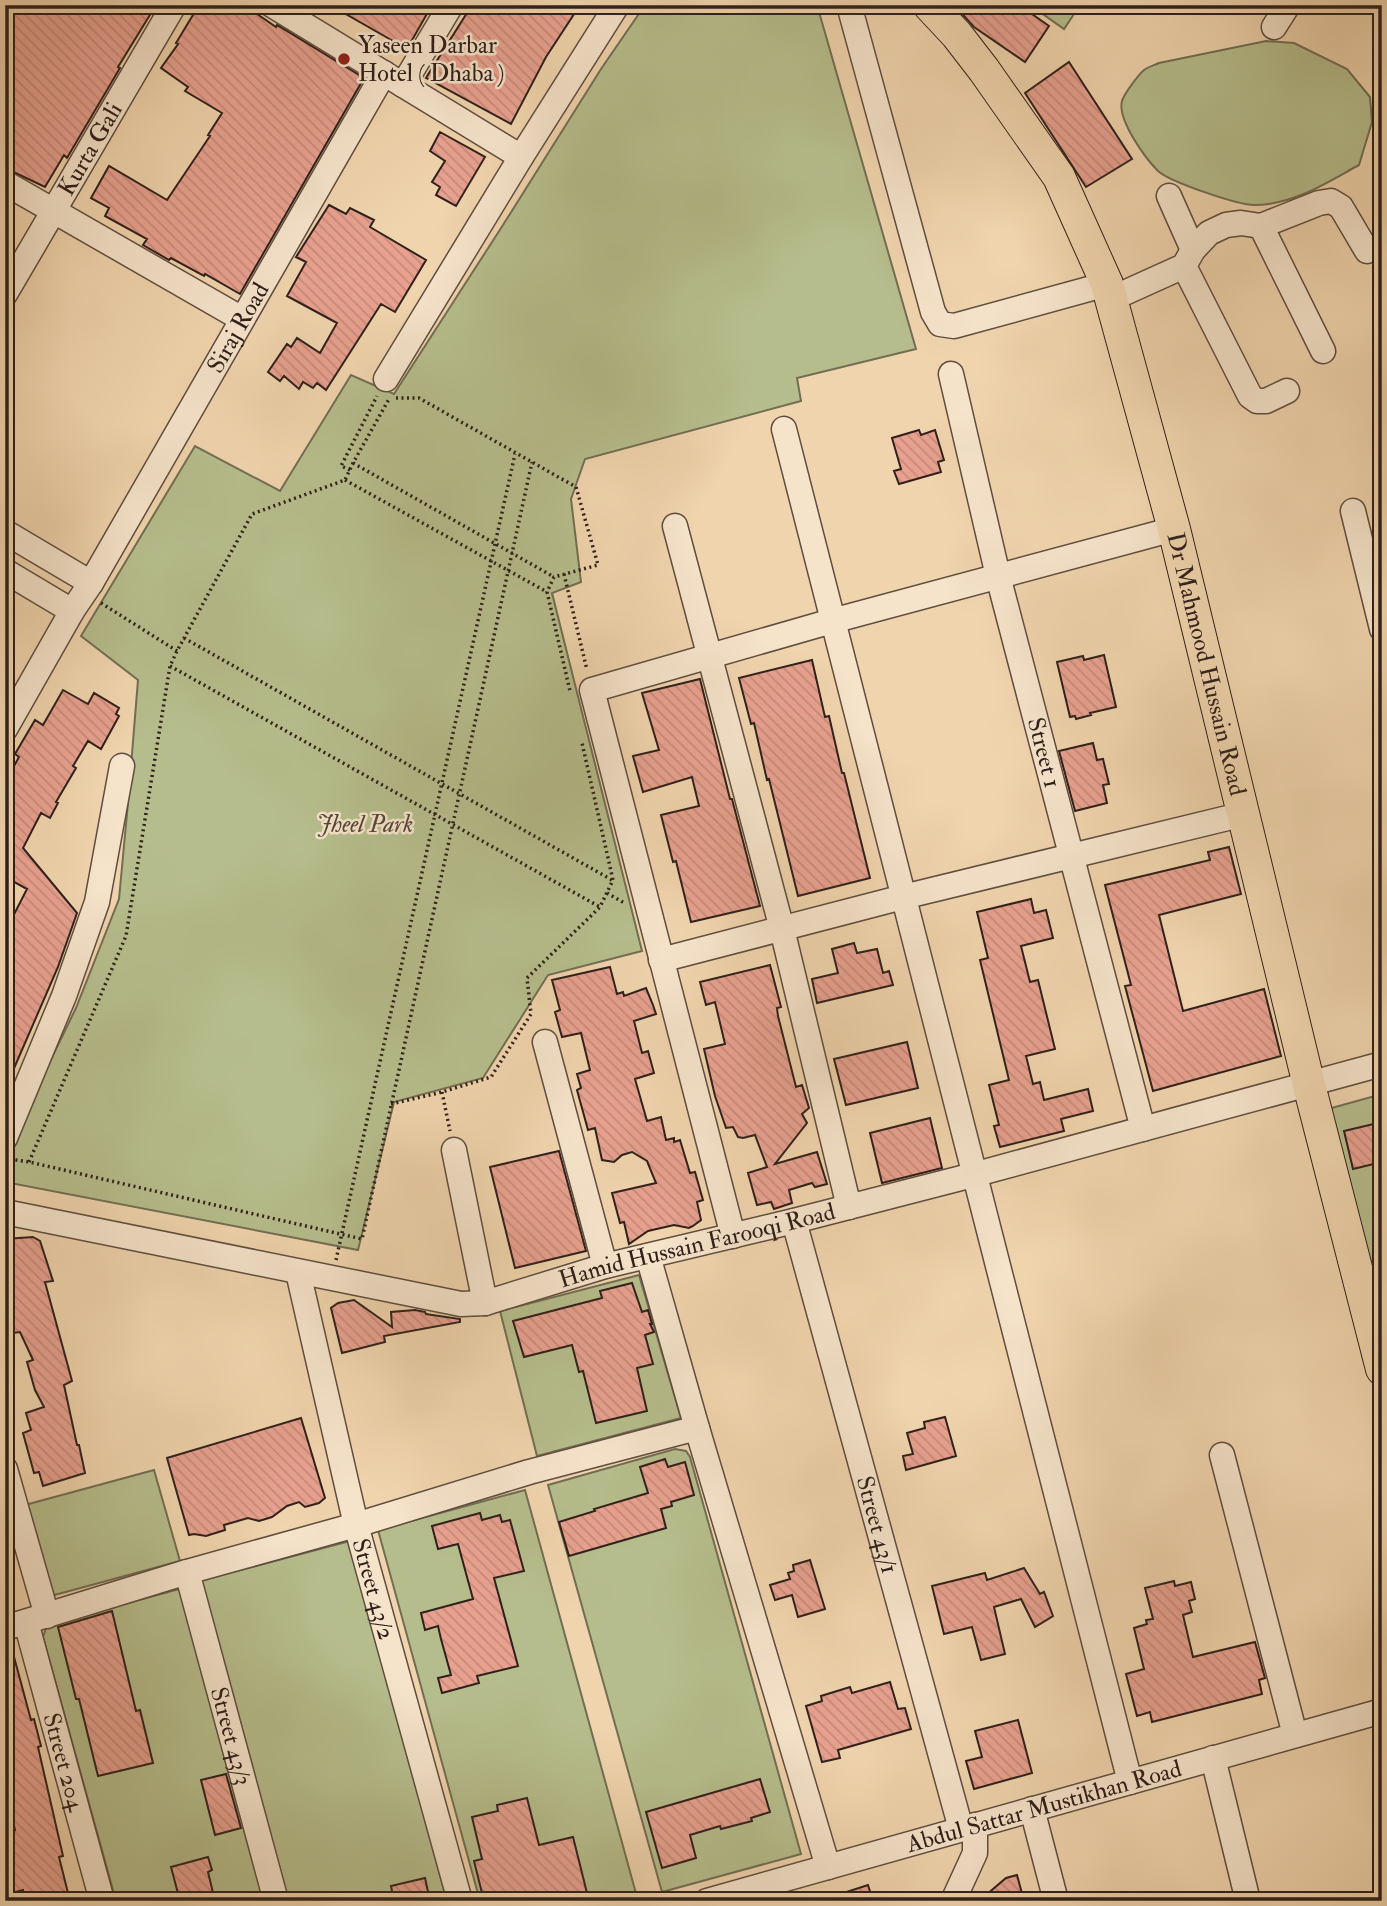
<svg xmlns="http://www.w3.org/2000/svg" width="1387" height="1906" viewBox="0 0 1387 1906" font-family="'IM FELL Double Pica',serif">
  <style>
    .green { fill: #b6bd8c; stroke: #726e54; stroke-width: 2 }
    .building { fill: url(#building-back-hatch); stroke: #2f201b; stroke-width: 2 }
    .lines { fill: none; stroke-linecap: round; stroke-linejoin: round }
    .minor-casing { stroke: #5f4d40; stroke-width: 27 }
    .major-casing { stroke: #2f201b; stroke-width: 34 }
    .path { stroke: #2f201b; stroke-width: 3.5; stroke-dasharray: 2 3.5; stroke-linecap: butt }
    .minor { stroke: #f5e3ca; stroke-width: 24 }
    .major { stroke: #f0d4ad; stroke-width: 32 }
    .poi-dot { fill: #8f2418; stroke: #f5e3ca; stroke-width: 2.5 }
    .labels { text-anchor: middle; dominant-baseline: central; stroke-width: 5; stroke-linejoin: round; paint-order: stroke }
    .poi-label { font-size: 24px; fill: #2f201b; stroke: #f5e3ca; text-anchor: start }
    .street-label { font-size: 24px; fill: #2f201b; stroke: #f5e3ca }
    .park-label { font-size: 24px; font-style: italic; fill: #514737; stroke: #f5e3ca }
  </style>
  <defs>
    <pattern id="building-back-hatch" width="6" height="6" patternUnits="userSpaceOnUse" patternTransform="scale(1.75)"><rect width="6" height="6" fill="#e8a18f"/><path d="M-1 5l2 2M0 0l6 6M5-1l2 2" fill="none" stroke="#c78a7b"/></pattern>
  </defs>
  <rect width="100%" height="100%" fill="#f0d4ad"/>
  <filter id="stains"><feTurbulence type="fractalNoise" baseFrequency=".00286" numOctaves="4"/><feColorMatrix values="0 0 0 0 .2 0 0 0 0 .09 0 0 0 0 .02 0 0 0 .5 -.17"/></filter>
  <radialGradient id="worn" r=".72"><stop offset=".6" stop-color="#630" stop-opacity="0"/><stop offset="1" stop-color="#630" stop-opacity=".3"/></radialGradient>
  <!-- green -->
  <path class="green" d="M645 5H817L916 349 797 378 801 401 585 459 571 499 581 582 552 593 642 951 548 975 483 1078 394 1102 358 1250 5 1182V1154L76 1008 119 899 128 803 138 680 81 636 195 446 280 491 351 375 394 394 503 225 601 69Z
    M1030 5H1080L1064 29Z
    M1266 41 1294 43 1347 69 1370 97 1372 122 1359 165C1326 183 1293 205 1254 205 1238 205 1170 182 1158 171 1145 158 1117 119 1122 101 1124 94 1139 74 1144 70 1148 67 1155 65 1159 63Z
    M1382 1094V1318L1328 1109Z
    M639 1275 681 1418 537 1456 500 1311Z
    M675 1449 686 1451 690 1457 801 1854 662 1892 548 1485Z
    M154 1470 180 1561 51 1596 25 1505Z
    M525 1490 637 1897 624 1901H480L378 1530Z
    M350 1541 447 1901H286L199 1581Z
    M183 1588 270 1901H116L43 1637 47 1625Z"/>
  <!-- building -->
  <path class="building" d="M5 5H156L118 67 120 68 67 158 64 155 45 187 5 168Z
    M199 5H244L276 27 277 25 364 78 240 294 205 274 204 276 171 258 169 260 143 245 147 239 105 216 109 208 91 198 109 166 167 200 210 136 208 135 222 113 185 91 188 87 161 68 178 44 176 43Z
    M330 5H432L407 49Z
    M472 5H580L546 57 511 124 426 78Z
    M954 5H1019L1049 26 1025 62 974 27Z
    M1069 62 1132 159 1086 187 1025 93Z
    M440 132 485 157 456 206 436 195 440 187 432 182 445 161 430 151Z
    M329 205 346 214 350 208 374 220 370 227 426 260 395 312 381 304 326 390 317 383 313 388 303 382 299 389 284 376 280 381 268 372 287 344 291 347 297 338 320 353 337 323 287 296 306 262 296 257Z
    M919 430 921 435 935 430 944 460 938 462 941 472 899 484 894 471 901 469 892 438Z
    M1104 655 1116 707 1090 713 1091 715 1076 719 1075 716 1070 717 1057 662 1083 656 1084 660Z
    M812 660 825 717 829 716 842 773H844L870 878 798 896 769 779 767 780 754 723 751 724 739 678Z
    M700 679 730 799H732L760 906 691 922 676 861 673 862 661 815 699 806 692 777 643 792 633 756 659 750 642 693Z
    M63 690 88 704 94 693 119 708 116 714 119 716 101 749 88 741 73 766 76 768 56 802 58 803 50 818 41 813 23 848 77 913 58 967 5 1089V932L27 889 5 877V805L12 793 5 789V782L19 757 15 754 35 720 43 725Z
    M1093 743 1097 760 1103 759 1109 784 1103 785 1107 803 1075 811 1059 751Z
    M1229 847 1241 894 1159 915 1183 1011 1264 989 1281 1056 1153 1091 1125 986 1131 985 1105 885 1210 860 1208 852Z
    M1031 899 1034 913 1046 910 1053 938 1021 946 1030 982 1038 980 1055 1049 1026 1056 1033 1084 1040 1082 1044 1100 1088 1089 1093 1111 1061 1119 1064 1131 1000 1147 994 1126 999 1125 989 1085 1009 1080 980 960 988 958 977 912Z
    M854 943 857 953 877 949 883 973 889 971 893 985 817 1003 812 979 838 973 832 949Z
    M770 965 781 1007 777 1008 778 1016 796 1087 802 1085 809 1108 802 1114 807 1123 775 1164 817 1152 827 1184 815 1187 812 1183 789 1190 792 1203 774 1209 771 1202 757 1205 748 1173 767 1167 755 1135 743 1138 738 1137 733 1127 726 1128 715 1096 704 1049 725 1044 715 1002 706 1005 700 982Z
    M610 967 617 994 623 992 624 996 646 988 653 1005 656 1014 634 1021 642 1053 648 1051 654 1073 635 1079 647 1121 661 1117 666 1140 674 1138V1142L680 1140 690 1173 695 1172 703 1200 697 1202 701 1220 693 1226 689 1228 674 1225 648 1231 629 1244 624 1222 620 1223 612 1193 656 1183 647 1161 632 1152 622 1155 614 1162 602 1160 595 1128 588 1130 577 1090 581 1088 577 1074 590 1070 581 1033 562 1037 555 1012 560 1010 552 980Z
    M907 1042 918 1088 846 1105 834 1059Z
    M930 1118 942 1168 882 1183 870 1133Z
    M1382 1122V1162L1353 1169 1344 1131Z
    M559 1151 586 1251 515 1268 490 1167Z
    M33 1237 40 1241 53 1281 45 1282 72 1381 64 1385 77 1445H79L85 1473 43 1486 39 1472 34 1473 23 1433 31 1430 26 1413 44 1407 35 1390 27 1362 33 1360 20 1332 5 1334V1239Z
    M632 1283 642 1312 648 1310 652 1324H650L654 1332 645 1335 653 1364 637 1368 647 1411 596 1423 583 1371 579 1372 572 1345 524 1357 513 1321 602 1298 600 1291Z
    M354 1300 392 1327 391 1312 415 1310 425 1312 426 1314 460 1319V1322L384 1336 385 1342 342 1353 331 1308 338 1303Z
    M945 1417 956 1456 906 1470 903 1456 913 1454 907 1433 925 1428 924 1422Z
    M301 1418 325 1498 319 1503 305 1507 299 1502 287 1506 272 1517 259 1521 248 1518 224 1525 225 1530 206 1536 194 1534 189 1535 167 1458Z
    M665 1459 668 1467 685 1462 694 1495 671 1502 672 1506 661 1509 666 1528 569 1556 559 1522 595 1511 594 1509 648 1493 640 1467Z
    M480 1513 482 1520 500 1515 502 1522 510 1520 524 1571 494 1578 518 1666 477 1676 479 1683 442 1693 438 1678 451 1675 441 1639 438 1626 425 1630 421 1613 473 1599 458 1544 438 1549 432 1526Z
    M810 1560 825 1609 798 1617 792 1595 775 1600 770 1585 790 1579 788 1573 794 1571 793 1565Z
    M1024 1568 1040 1594 1044 1592 1053 1616 1035 1627 1021 1599 994 1607 1005 1654 981 1660 972 1627 944 1634 932 1586 985 1573 987 1580Z
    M1174 1581 1175 1586 1191 1582 1195 1599 1189 1601 1192 1612 1183 1615 1193 1657 1255 1642 1265 1678 1259 1680 1262 1694 1152 1722 1150 1712 1137 1716 1126 1674 1144 1669 1134 1628 1147 1624 1146 1620 1153 1619 1145 1588Z
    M112 1611 136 1711 140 1710 153 1763 98 1776 79 1699H76L58 1627Z
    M5 1642H10L31 1720 34 1719 41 1746 38 1747 63 1856 59 1857 70 1901H24L23 1890 5 1895V1831L15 1830 8 1799 14 1798 5 1760Z
    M890 1682 898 1709 905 1708 911 1729 838 1750 840 1758 822 1762 806 1706 822 1701 821 1696 850 1687 852 1693Z
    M1018 1720 1032 1773 974 1789 966 1761 982 1757 975 1731Z
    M226 1774 241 1828 215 1835 201 1780Z
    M760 1779 770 1812 751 1818 752 1821 721 1829 720 1826 690 1835 696 1858 662 1868 646 1812Z
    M527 1798 539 1845 573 1837 589 1901H484L474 1861 482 1859 472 1817 498 1811 497 1805Z
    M208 1857 212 1870 208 1872 215 1901H180L171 1867Z
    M1017 1875 1024 1901H979L1006 1878Z
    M425 1878 430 1901H394L391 1886Z
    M868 1885 873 1901H828V1898Z"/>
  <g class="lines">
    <defs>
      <g id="minor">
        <path d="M272 5 521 157"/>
        <path d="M849 5 933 312 940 324 954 326 1107 284"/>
        <path d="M1274 27 1288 5"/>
        <path d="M403 85 451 5"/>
        <path d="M5 183 242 319"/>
        <path d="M1169 196 1193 250"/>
        <path d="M1261 226 1323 351"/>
        <path d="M1184 266 1250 396 1257 401H1266L1287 391"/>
        <path id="s1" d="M5 294 174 5"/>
        <path d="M1111 299 1184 266 1193 250 1209 233 1226 225 1241 223 1261 226 1319 203 1331 201 1341 207 1367 251"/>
        <path id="s2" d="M951 374 998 576 1143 1129"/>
        <path d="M386 379 521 157 617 5"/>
        <path d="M784 429 1130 1782"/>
        <path d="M1353 511 1382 629"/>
        <path d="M675 526 782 929 849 1207"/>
        <path d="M5 532 91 583"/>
        <path d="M5 571 72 611"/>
        <path id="s3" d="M5 729 72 611 91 583 384 73"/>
        <path d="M661 960 903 897 1244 814"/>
        <path d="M545 1042 605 1266"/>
        <path d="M5 1138 64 996 97 902 122 766"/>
        <path d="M454 1150 485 1303"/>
        <path id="s4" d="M5 1212 461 1304 485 1303 605 1266 794 1221 973 1175 1382 1064"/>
        <path id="s5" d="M794 1221 961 1829"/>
        <path d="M733 1236 592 690 832 621 1174 529"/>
        <path d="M648 1256 697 1428 828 1867"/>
        <path id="s6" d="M298 1272 356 1525 460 1901"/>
        <path d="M1222 1455 1295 1735"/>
        <path d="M5 1469 47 1616"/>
        <path id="s7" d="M187 1572 276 1901"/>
        <path id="s8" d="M26 1622 102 1901"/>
        <path d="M5 1628 187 1572 356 1525 529 1472 697 1428"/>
        <path d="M1213 1758 1248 1901"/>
        <path d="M1032 1809 1056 1901"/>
        <path id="s9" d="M707 1901 1382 1711"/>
        <path d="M953 1901 975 1853V1825"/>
      </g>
      <g id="major">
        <path id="s10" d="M929 5 957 35 984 70 1059 177 1107 284 1174 529 1309 1085 1382 1369"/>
      </g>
    </defs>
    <!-- minor casing -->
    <use href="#minor" class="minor-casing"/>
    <!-- major casing -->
    <use href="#major" class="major-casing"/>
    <!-- path -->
    <path class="path" d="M396 398H419L576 487 598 565 554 577 547 592 570 691
      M353 463 554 577
      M350 470 341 466 377 396
      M345 480 547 592
      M564 574 587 670
      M101 603 177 651
      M184 638 612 880
      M170 666 600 907
      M607 893 626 904
      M442 1092 450 1131
      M391 1104 442 1092 491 1077 531 1014 527 978 600 907 613 880 582 743
      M10 1159 29 1162 362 1239 532 462
      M29 1162 126 936 170 666 177 651 252 514 345 480 353 463 389 399
      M336 1260 515 454"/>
    <!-- minor -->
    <use href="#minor" class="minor"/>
    <!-- major -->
    <use href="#major" class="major"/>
  </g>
  <!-- markers -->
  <circle class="poi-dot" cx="344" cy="59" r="7"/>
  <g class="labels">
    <!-- poi labels -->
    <g class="poi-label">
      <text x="358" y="45">Yaseen Darbar<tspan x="358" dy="28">Hotel ( Dhaba )</tspan></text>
    </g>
    <!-- street labels -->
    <g class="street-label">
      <text stroke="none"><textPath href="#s1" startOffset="168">Kurta Gali</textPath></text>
      <text stroke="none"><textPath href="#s3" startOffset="464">Siraj Road</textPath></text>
      <text stroke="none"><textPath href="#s10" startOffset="726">Dr Mahmood Hussain Road</textPath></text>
      <text stroke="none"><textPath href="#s2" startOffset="390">Street 1</textPath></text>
      <text stroke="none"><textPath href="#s4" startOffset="709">Hamid Hussain Farooqi Road</textPath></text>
      <text stroke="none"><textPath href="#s5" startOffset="315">Street 43/1</textPath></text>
      <text stroke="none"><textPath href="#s6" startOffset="326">Street 43/2</textPath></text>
      <text stroke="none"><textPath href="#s7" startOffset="170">Street 43/3</textPath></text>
      <text stroke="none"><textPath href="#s8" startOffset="145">Street 204</textPath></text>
      <text stroke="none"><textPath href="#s9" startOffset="350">Abdul Sattar Mustikhan Road</textPath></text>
    </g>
    <!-- park labels -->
    <g class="park-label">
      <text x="365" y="824">Jheel Park</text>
    </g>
  </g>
  <!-- margin -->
  <rect width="1387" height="1906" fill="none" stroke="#f0d4ad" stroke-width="28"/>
  <rect x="7" y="7" width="1373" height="1892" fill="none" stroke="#2f201b" stroke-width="3.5"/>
  <rect x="14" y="14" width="1359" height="1878" fill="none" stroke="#2f201b" stroke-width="2"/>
  <rect width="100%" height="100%" filter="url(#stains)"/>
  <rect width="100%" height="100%" fill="url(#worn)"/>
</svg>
